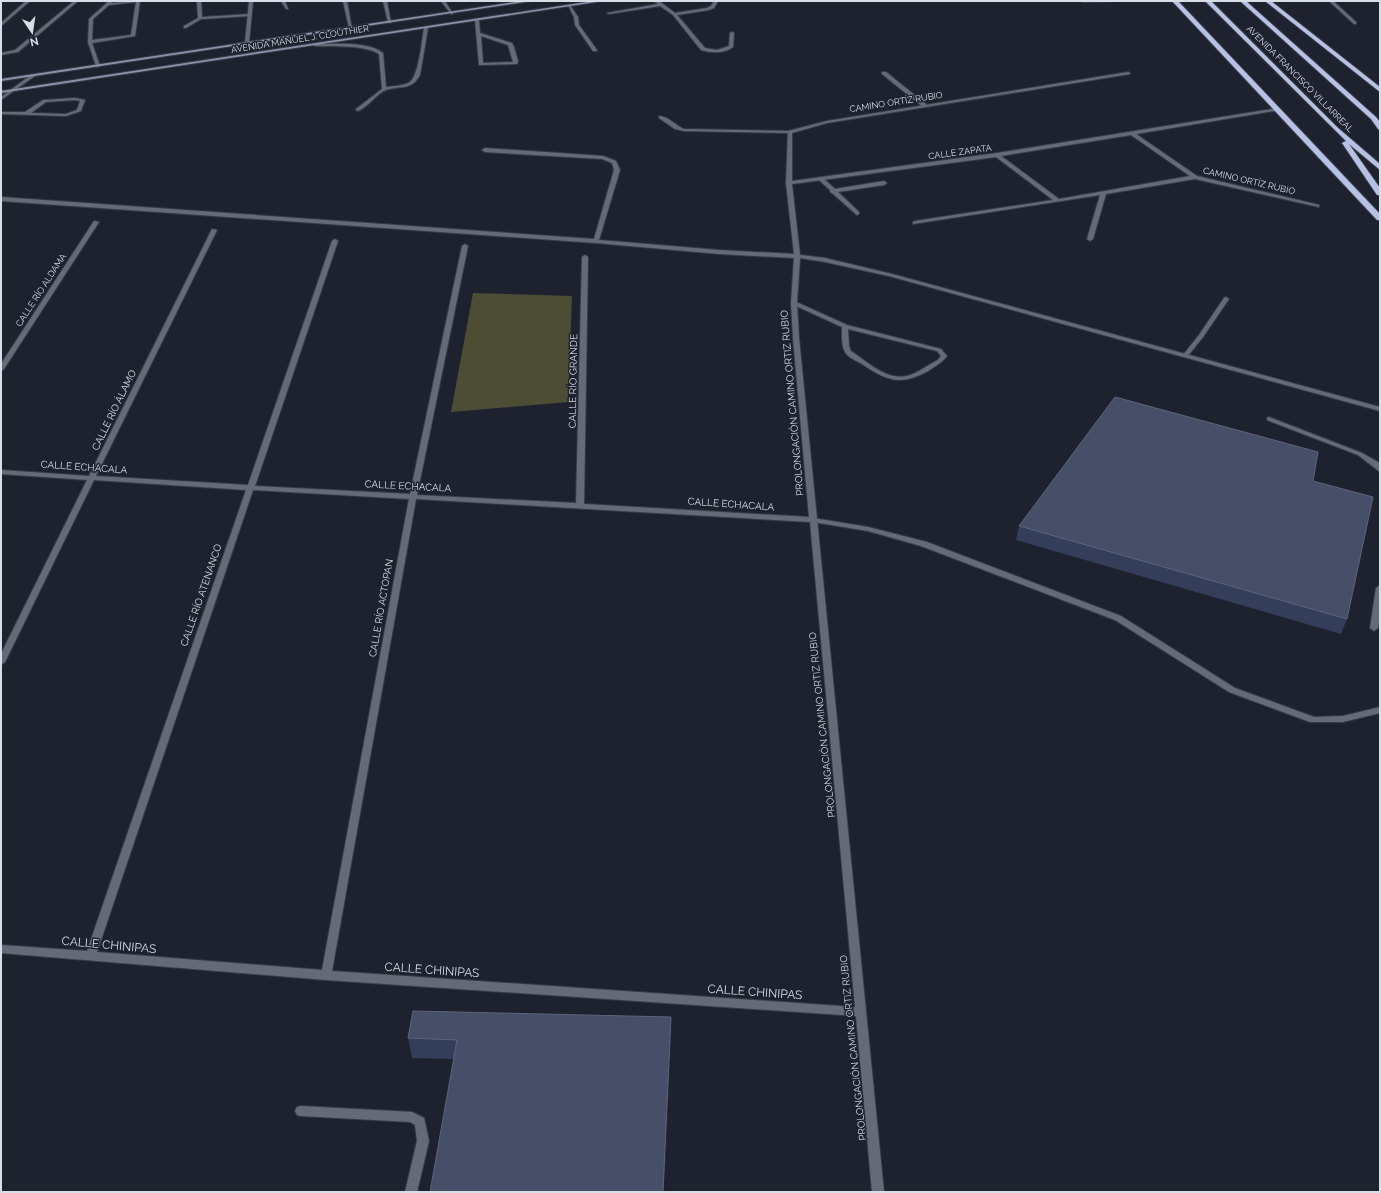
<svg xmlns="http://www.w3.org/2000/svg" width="1381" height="1193" viewBox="0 0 1381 1193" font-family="Raleway,sans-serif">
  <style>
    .green { fill: #4d4d35 }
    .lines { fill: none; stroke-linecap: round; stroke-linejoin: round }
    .service-casing { stroke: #383c49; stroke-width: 2 }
    .minor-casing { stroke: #383c49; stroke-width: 2 }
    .secondary-casing { stroke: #383c49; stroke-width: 2 }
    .trunk-casing { stroke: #383c49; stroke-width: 2 }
    .service { fill: #656a79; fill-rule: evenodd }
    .minor { fill: #656a79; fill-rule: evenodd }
    .secondary { fill: #8b93ab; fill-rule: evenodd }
    .trunk { fill: #b6c1e3; fill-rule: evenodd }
    .wall { fill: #343d59 }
    .shaded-wall { fill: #242b42 }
    .building { fill: #464e68; stroke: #5d657c }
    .labels { text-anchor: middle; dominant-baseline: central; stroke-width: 3; stroke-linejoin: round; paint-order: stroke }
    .far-street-label { font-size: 9px; fill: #d9dde6; stroke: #1e222f }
    .street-label { font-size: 10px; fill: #d9dde6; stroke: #1e222f }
    .near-street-label { font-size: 12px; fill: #d9dde6; stroke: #1e222f }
  </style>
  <rect width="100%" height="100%" fill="#1e222f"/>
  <!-- green -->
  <path class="green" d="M473 293 572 296 568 402 451 412Z"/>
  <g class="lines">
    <defs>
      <path id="service" d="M74 1H78L18 52 1 55V53L15 50Z
        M109 1H113L112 3 140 1 135 36 92 43 100 66 98 67 96 66 88 42 89 19ZM136 2 131 35 92 40 93 19 109 5Z
        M197 1H201L202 17 250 14 252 15 250 16 201 19 186 28H184V26L198 18Z
        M281 1H285L288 9H286Z
        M343 1H347L352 29 349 28Z
        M383 1H387L391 23 388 22Z
        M441 1H445L453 14H451Z
        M654 1H659L675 13 707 8 711 6 714 1H718L714 8 709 10 677 15 705 48 717 50 729 46 730 33 732 32 734 33 733 47C724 54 712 53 701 50L673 15 660 6 609 14 607 13 658 4Z
        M1329 1H1333L1356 22V24H1354Z
        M568 5H570L578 17 579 25 597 50V51H593L575 25 574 17Z
        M477 19 479 20 480 33 512 43 514 47 518 61 517 64 479 65 475 20ZM481 36 508 45 513 62 483 63Z
        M426 27 428 28 420 75C411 91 401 85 386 90 377 93 368 107 358 111L356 110V109L382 89 379 54C363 44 333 47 315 46L313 45 315 44C333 44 369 41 383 53L386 87C394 86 404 86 410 82 419 75 422 40 424 28Z
        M882 72H886L927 105V107H923L882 74Z
        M75 98 85 100 81 111 66 116 1 114V112H25L43 100ZM75 100 80 101 77 110 66 114 31 113 46 102Z
        M659 116C668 116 676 126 684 129L790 131 792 132 790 133 684 131 675 129 659 118Z
        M819 178H823L835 189 884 181 887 183 884 185 838 192 859 212V214L857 215 832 193 830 192V190L819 180Z
        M1226 297 1229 299 1203 337 1187 357H1183V355L1199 335 1224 298Z
        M794 301 847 325 941 349 947 356C942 363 935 366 928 371 900 386 887 381 862 364 857 361 847 357 845 352 841 345 842 334 842 327L792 304 791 303ZM848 329 937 351 941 356 938 360C928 365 918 373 907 376 887 381 866 361 851 351L849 346Z
        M1269 417 1362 453 1378 462 1380 465V472L1358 455 1267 420V418Z
        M810 518H813L868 527 927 542 1121 616 1235 688 1314 717 1343 716 1380 707V713L1343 722H1310L1229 692 1115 620 921 546 868 531 813 522H810L809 520Z
        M1380 585V615L1378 628 1374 631 1370 628 1376 588Z
        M301 1106 412 1112 424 1118 429 1141 417 1192H405L417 1141 415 1125 410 1122 301 1116 297 1115 295 1111 297 1107Z"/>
      <path id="minor" d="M26 1H30L1 26V23Z
        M249 1H253L249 43 247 44 245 43Z
        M1128 72 1130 73V74L827 123 792 133V181L997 153 1278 108 1280 109V110L1136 134 1197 176 1319 205V207L1195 179 1106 194 1093 239 1090 241 1087 239 1100 195 913 224V222L915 221 1053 200 996 157 792 184 800 255 825 258 892 274 1380 407V411L889 276 825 262 800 258 797 303 799 338 884 1192H872L856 1016 326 980 1 953V945L87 951 246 490 94 480 5 662 1 665V654L87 480 1 474V470L89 476 212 229 217 230 96 476 248 485 332 241 335 239 338 241 255 486 410 494 462 246 465 244 468 246 417 495 576 503 582 257 585 255 588 257 584 504 809 517 793 338 791 303 794 258 719 254 596 243 1 201V197L594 239 614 170 612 163 602 159 485 152 482 150 485 148 603 156 616 161 620 170 599 240 719 250 794 254 786 183 788 131 827 121ZM1131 135 1190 176 1059 199 1001 156ZM253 490 409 499 322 970 97 952ZM416 499 810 522 855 1007 332 971Z
        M31 75 35 76 1 100V97Z
        M94 221 99 222 4 369 1 371V364Z"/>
      <path id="secondary" d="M522 1H532L1 81V79Z
        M593 1H603L1 93V91Z"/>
      <path id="trunk" d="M1172 1H1178L1380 214V220H1377Z
        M1205 1H1211L1337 127 1380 164V170L1349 144 1380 188V195H1377L1342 143 1346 141Z
        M1240 1H1246L1376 117 1380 122V130L1378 129 1371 119Z
        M1265 1H1271L1380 87V92Z"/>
    </defs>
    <!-- service casing -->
    <use href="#service" class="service-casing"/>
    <!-- minor casing -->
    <use href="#minor" class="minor-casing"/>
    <!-- secondary casing -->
    <use href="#secondary" class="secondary-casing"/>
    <!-- trunk casing -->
    <use href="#trunk" class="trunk-casing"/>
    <!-- service -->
    <use href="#service" class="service"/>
    <!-- minor -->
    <use href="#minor" class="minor"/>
    <!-- secondary -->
    <use href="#secondary" class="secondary"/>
    <!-- trunk -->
    <use href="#trunk" class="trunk"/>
  </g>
  <!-- wall -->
  <path class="wall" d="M1080 1H1123V2L1082 3Z
    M1313 481 1347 619 1341 634 1016 540 1019 526Z
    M671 1037 454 1059 412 1058 408 1038Z"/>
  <!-- shaded-wall -->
  <path class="shaded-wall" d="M671 1017V1037L664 1192H663Z"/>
  <!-- building -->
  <path class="building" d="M1115 397 1318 452 1313 481 1373 497 1347 619 1019 526Z
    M413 1011 671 1017 663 1192H430L457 1040 408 1038Z"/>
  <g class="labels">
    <!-- far-street labels -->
    <g class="far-street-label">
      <text transform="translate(300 39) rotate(-9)">AVENIDA MANUEL J. CLOUTHIER</text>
      <text transform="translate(1300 79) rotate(45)">AVENIDA FRANCISCO VILLARREAL</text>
      <text transform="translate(896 102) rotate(-9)">CAMINO ORTÍZ RUBIO</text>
      <text transform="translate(960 152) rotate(-8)">CALLE ZAPATA</text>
      <text transform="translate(1249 181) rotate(13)">CAMINO ORTÍZ RUBIO</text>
      <text transform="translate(41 290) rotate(-57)">CALLE RÍO ALDAMA</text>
    </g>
    <!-- street labels -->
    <g class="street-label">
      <text transform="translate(573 381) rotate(-89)">CALLE RÍO GRANDE</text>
      <text transform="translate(792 403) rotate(-95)">PROLONGACIÓN CAMINO ORTIZ RUBIO</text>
      <text transform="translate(114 410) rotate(-64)">CALLE RÍO ÁLAMO</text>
      <text transform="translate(84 467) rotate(4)">CALLE ECHACALA</text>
      <text transform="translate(408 486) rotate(3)">CALLE ECHACALA</text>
      <text transform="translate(731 504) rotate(4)">CALLE ECHACALA</text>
      <text transform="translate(201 595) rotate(-71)">CALLE RÍO ATENANCO</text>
      <text transform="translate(381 608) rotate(-80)">CALLE RÍO ACTOPAN</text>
      <text transform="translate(822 725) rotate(-96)">PROLONGACIÓN CAMINO ORTIZ RUBIO</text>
      <text transform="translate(853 1048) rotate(-96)">PROLONGACIÓN CAMINO ORTIZ RUBIO</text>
    </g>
    <!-- near-street labels -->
    <g class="near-street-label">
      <text transform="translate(109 945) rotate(5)">CALLE CHINIPAS</text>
      <text transform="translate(432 970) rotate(4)">CALLE CHINIPAS</text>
      <text transform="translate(755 992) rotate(4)">CALLE CHINIPAS</text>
    </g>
  </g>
  <!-- border -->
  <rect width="1381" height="1193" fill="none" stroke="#d9dde6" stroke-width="4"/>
  <!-- north arrow -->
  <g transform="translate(32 32) rotate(167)" stroke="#1e222f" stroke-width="3" paint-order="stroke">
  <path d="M0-3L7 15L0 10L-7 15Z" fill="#d9dde6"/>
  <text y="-6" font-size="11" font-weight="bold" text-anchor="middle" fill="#d9dde6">N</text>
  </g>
</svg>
